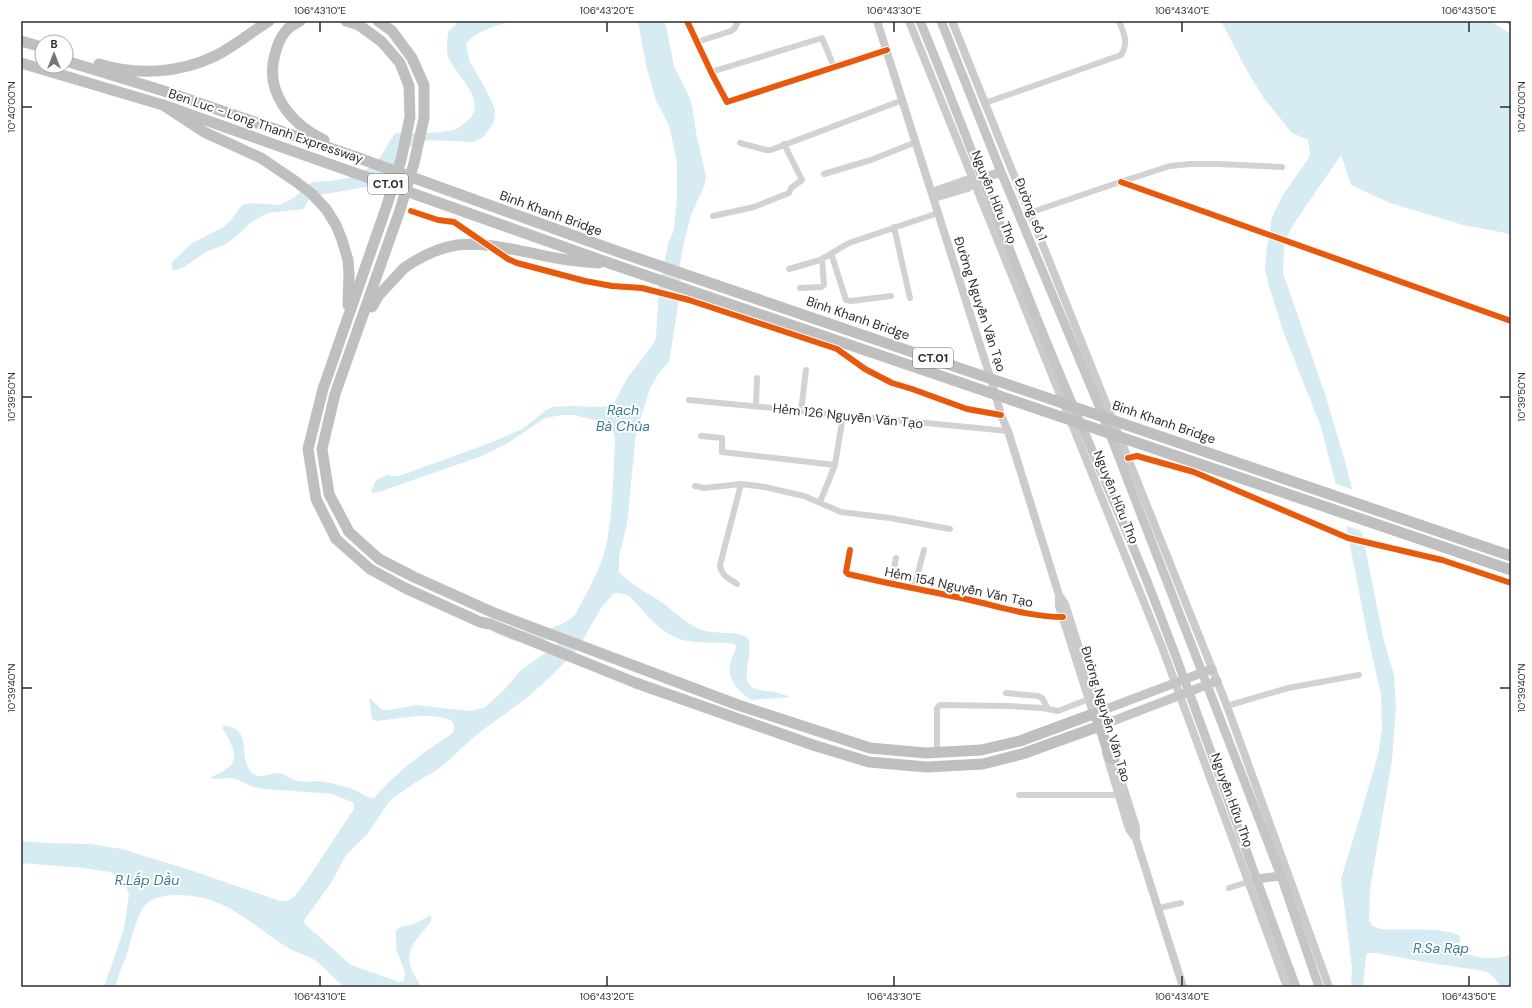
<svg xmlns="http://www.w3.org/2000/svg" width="1532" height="1008" viewBox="0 0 1532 1008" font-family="'DM Sans',sans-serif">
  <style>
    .water { fill: #d6ebf2 }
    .pier { fill: #fff }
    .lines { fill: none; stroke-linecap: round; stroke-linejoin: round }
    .minor { stroke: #d2d2d2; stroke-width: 6 }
    .secondary { stroke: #cbcbcb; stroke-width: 8 }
    .primary { stroke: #c5c5c5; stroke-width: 9 }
    .motorway { stroke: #bfbfbf; stroke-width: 11 }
    .motorway-bridge { stroke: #bfbfbf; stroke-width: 11 }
    .cycleway-casing { stroke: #fff; stroke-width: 8 }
    .cycleway { stroke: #e8590c; stroke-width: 6 }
    .ticks { fill: none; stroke: #2d2d2d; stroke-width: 1.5 }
    .labels { text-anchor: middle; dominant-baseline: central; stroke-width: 4; stroke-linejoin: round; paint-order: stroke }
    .shield { fill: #fff; stroke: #6c6c6c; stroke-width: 1 }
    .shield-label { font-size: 12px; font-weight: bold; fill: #2d2d2d }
    .street-label { font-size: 13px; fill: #2d2d2d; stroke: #fff }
    .water-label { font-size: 14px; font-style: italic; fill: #397c91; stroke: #fff }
    .neatline { fill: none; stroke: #2d2d2d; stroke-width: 1.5 }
    .ticks-label { font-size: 10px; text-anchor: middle; fill: #2d2d2d }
  </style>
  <rect width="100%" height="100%" fill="#fff"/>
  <!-- water -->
  <path class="water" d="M459 21H511C496 26 475 31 466 44L469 60 485 88 495 109 494 122 490 128 483 137 473 142 429 140 416 142 401 155 379 182 373 186 313 196 308 201 304 209 268 213 250 223 239 234 226 244 206 252 184 267 173 271 171 263 191 244 223 227 230 221 242 205 249 203 280 205 295 197 307 185 313 182C340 180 361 180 380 157 386 149 389 140 396 133 413 133 432 134 449 131 456 130 462 126 467 121 489 102 458 77 449 59 445 51 448 40 448 32Z
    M638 21H663L666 25 674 66 689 96 692 106 697 138 706 176 705 184 691 215 683 247 680 264 681 287 669 362 659 373 650 388 636 433 627 525 619 556V572C631 585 650 594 664 604 677 613 689 627 705 631 719 634 734 631 747 637 756 651 736 683 756 689 762 691 769 691 775 692 780 693 785 695 790 697L752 700C740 693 727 680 730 665 731 658 735 653 736 647L735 644C720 641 704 644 688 641 662 637 647 614 629 596L623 594 614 593 601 608 577 650 548 679 528 697 476 735 447 762 434 772 419 780 393 798 388 803 368 833 346 855 331 883 305 919 304 922 306 925 351 965 399 982 404 981 405 972 396 949V930L403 926 412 925 431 915C432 922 429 924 425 929 405 951 404 962 422 987H345C333 979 325 966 313 959 304 954 293 952 285 946 246 921 225 894 174 895 166 895 152 898 146 904 138 911 132 937 129 947 126 961 117 973 116 987H104L124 929 129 894 122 879 110 872 83 868 21 863V841L45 843 91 844 122 849 193 871 280 901H287L294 897 307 880 354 809V804L352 802 332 794 265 789 253 787 239 780 231 778 212 779V777C217 774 224 771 229 767 241 758 229 739 223 729V726C254 726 237 759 252 773 260 780 270 773 278 773 284 773 289 779 295 780 303 783 311 781 319 781 325 782 332 783 338 785 343 786 350 788 355 790 362 793 366 798 374 798 399 770 422 753 453 733L454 726 452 721C432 711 399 719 377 721L372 719 369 699H371L380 708 384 710H390L416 705 468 711 484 708 503 691 521 670 558 644V642L552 640 520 642 512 640 495 633 489 626C517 632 552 636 575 615 584 597 595 579 602 560 613 527 613 478 615 443L614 433 608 427 599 421 574 415H562L545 418 508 443 482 456 379 492 373 493 371 491 376 480 389 474 392 476H399L490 443 522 429 545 411 553 407 568 406 602 407 613 405 628 377 654 343 656 338 659 288 668 244 674 230 677 199V163L669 125 656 101 646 65Z
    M1221 21H1490L1511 34V234L1463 225 1390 203 1351 185 1341 155 1293 225 1286 239 1284 248 1283 273 1325 394 1346 465 1358 512 1383 637 1394 675 1396 708 1392 760 1370 889 1369 921 1373 926 1380 929C1401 931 1443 926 1460 936V947L1463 953C1479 958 1495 961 1511 954V987H1501C1496 980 1492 974 1484 971L1424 962 1376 953H1368L1366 955 1363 987H1351L1352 968 1341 879 1362 810 1378 755 1382 729 1381 694 1368 638 1345 520 1321 427 1283 331 1269 286 1265 268 1267 247 1272 217 1283 195 1308 159 1310 153 1308 140 1292 133 1263 97 1246 69Z"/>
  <!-- pier -->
  <path class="pier" d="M1333 483 1354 490 1364 532 1344 525Z"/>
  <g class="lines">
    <!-- minor -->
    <path class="minor" d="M687 21 712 74 727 102 887 50
      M1509 21 1511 22
      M703 40 731 31 735 28 738 21
      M711 72 822 38 834 67
      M985 103 1121 55C1129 43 1124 33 1119 21
      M740 143 766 150H771L903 100
      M824 174 871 160 916 142
      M1121 182 1511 321
      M411 211 438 220 454 222 466 229 484 243
      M1029 213 1117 183 1170 166 1190 164H1218L1282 167
      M713 216 754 207 789 193 791 188 802 180 784 144
      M894 227 910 298
      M492 248 508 259 517 263 585 281 612 286 642 288 689 300 837 349 865 369 892 383 912 389 967 409 1001 415
      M831 253 846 300 851 301 891 296
      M789 269 820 260 849 243 938 213
      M800 288 821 287 824 285 822 259
      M689 400 1008 431
      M756 406 757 378
      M801 411 806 370
      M701 436 722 438V452L835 465
      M1128 458 1137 456 1194 472 1348 538 1442 560 1511 583
      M695 486 704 488 741 484 765 487 804 496 841 512 890 518 950 529
      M820 502 835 465 843 416
      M850 550 846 572 848 574C889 584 930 591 970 600 1001 607 1031 617 1063 617
      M891 583 896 558
      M737 584C730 579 721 576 720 565L741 484
      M914 588 924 550
      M1006 693 1038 696 1042 698 1048 709
      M1227 706 1288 688 1359 675
      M937 746V708L940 705 1008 706 1042 708 1058 711 1089 699
      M1019 795H1119
      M1229 888 1251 881
      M1159 908 1181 903"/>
    <!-- secondary -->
    <path class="secondary" d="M877 21 993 386 1001 415 1008 431 1059 595V606L1095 719
      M909 21 1162 647 1287 987
      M952 21 1011 168 1034 223 1227 706 1329 987
      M932 192 966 180 974 182
      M934 198 968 188 974 182 979 180
      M1059 595 1065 604 1101 717
      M1106 753 1129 829 1136 839
      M1113 755 1136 827V839L1183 987"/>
    <!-- primary -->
    <path class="primary" d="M920 21C962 122 999 225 1040 326 1074 410 1111 493 1145 576 1199 712 1245 851 1296 987
      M941 21 1001 172 1099 406 1281 876 1319 987
      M983 178 1001 172
      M1093 714 1212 669
      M1097 727 1217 681
      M1256 879 1281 876"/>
    <!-- motorway -->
    <path class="motorway" d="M300 21C295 24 288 27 285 32 280 38 277 46 275 54 264 92 291 124 324 140
      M346 21 359 25 382 42 400 63 409 86 410 117 401 160 387 205 323 389 308 449 316 499 336 539 370 569 405 588 480 622 490 624 636 683 813 745 869 762 927 767 983 764 1022 754 1097 727
      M378 21 392 31 412 58 424 85V118L414 163 400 210 335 394 322 449 329 494 349 532 379 559 414 577 494 613 738 705 870 748 926 753 981 750 1020 741 1093 714 1097 716 1110 757 1114 759
      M21 41 42 47
      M66 61 164 91 356 157
      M21 63 163 105 204 132 261 158 295 181 312 194 326 209 336 225 342 240 348 260 349 274 348 305
      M99 64C137 76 180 73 215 56 234 47 251 32 269 21
      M372 307 379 295 404 268"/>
    <!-- motorway-bridge -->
    <path class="motorway-bridge" d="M163 105 612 264 1511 570
      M356 157 619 252 1511 556
      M404 268C420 257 438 248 457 245 484 242 510 249 536 254 557 259 578 262 599 263"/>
    <defs>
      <path id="cycleway" d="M687 21 712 74 727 102 887 50
        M1121 182 1511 321
        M411 211 438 220 454 222 508 259 517 263 585 281 612 286 642 288 689 300 837 349 865 369 892 383 912 389 967 409 1001 415
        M1128 458 1137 456 1194 472 1348 538 1442 560 1511 583
        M850 550 846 572 848 574C889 584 930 591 970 600 1001 607 1031 617 1063 617"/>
    </defs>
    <!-- cycleway casing -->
    <use href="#cycleway" class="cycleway-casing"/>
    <!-- cycleway -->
    <use href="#cycleway" class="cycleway"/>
  </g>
  <!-- ticks -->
  <path class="ticks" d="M320 22V32M607 22V32M894 22V32M1182 22V32M1469 22V32M22 107H32M1500 107H1510M22 397H32M1500 397H1510M22 688H32M1500 688H1510M320 976V986M607 976V986M894 976V986M1182 976V986M1469 976V986"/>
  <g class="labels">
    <!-- shield labels -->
    <g class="shield">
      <rect x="368" y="174" width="40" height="20" rx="3"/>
      <rect x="913" y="348" width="40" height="20" rx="3"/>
    </g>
    <g class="shield-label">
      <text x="388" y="184">CT.01</text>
      <text x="933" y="358">CT.01</text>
    </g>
    <!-- street labels -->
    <g class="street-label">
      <text transform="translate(266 126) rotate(19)">Ben Luc - Long Thanh Expressway</text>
      <text transform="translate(994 197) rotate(68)">Nguyễn Hữu Thọ</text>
      <text transform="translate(1031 209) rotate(68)">Đường số 1</text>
      <text transform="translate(551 213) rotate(20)">Binh Khanh Bridge</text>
      <text transform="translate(980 304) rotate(72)">Đường Nguyễn Văn Tạo</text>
      <text transform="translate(858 318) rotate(19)">Binh Khanh Bridge</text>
      <text transform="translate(848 416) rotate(6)">Hẻm 126 Nguyễn Văn Tạo</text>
      <text transform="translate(1164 422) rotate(19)">Binh Khanh Bridge</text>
      <text transform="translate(1116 497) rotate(68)">Nguyễn Hữu Thọ</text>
      <text transform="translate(959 587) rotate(12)">Hẻm 154 Nguyễn Văn Tạo</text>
      <text transform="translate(1106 714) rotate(73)">Đường Nguyễn Văn Tạo</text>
      <text transform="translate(1232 800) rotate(70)">Nguyễn Hữu Thọ</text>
    </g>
    <!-- water labels -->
    <g class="water-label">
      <text x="623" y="410">Rạch<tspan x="623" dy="16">Bà Chùa</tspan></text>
      <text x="147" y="880">R.Lấp Dầu</text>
      <text x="1441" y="948">R.Sa Rạp</text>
    </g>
  </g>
  <!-- border -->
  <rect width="1532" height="1008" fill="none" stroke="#ffffff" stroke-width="44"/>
  <!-- north arrow -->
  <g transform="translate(54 54)"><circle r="19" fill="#ffffff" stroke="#ababab"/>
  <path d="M0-3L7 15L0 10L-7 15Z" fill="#767676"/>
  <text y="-6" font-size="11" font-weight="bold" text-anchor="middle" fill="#2d2d2d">B</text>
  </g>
  <rect x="22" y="22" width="1488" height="964" class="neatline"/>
  <g class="ticks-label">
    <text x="320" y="14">106°43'10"E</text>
    <text x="607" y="14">106°43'20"E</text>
    <text x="894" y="14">106°43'30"E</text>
    <text x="1182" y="14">106°43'40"E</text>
    <text x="1469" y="14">106°43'50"E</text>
    <text transform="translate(11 107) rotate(-90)" y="4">10°40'00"N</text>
    <text transform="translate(1521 107) rotate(-90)" y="4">10°40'00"N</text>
    <text transform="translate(11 397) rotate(-90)" y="4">10°39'50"N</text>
    <text transform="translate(1521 397) rotate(-90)" y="4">10°39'50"N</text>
    <text transform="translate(11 688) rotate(-90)" y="4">10°39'40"N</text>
    <text transform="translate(1521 688) rotate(-90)" y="4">10°39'40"N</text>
    <text x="320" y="1000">106°43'10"E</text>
    <text x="607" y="1000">106°43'20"E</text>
    <text x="894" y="1000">106°43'30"E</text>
    <text x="1182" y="1000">106°43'40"E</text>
    <text x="1469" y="1000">106°43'50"E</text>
  </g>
</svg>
